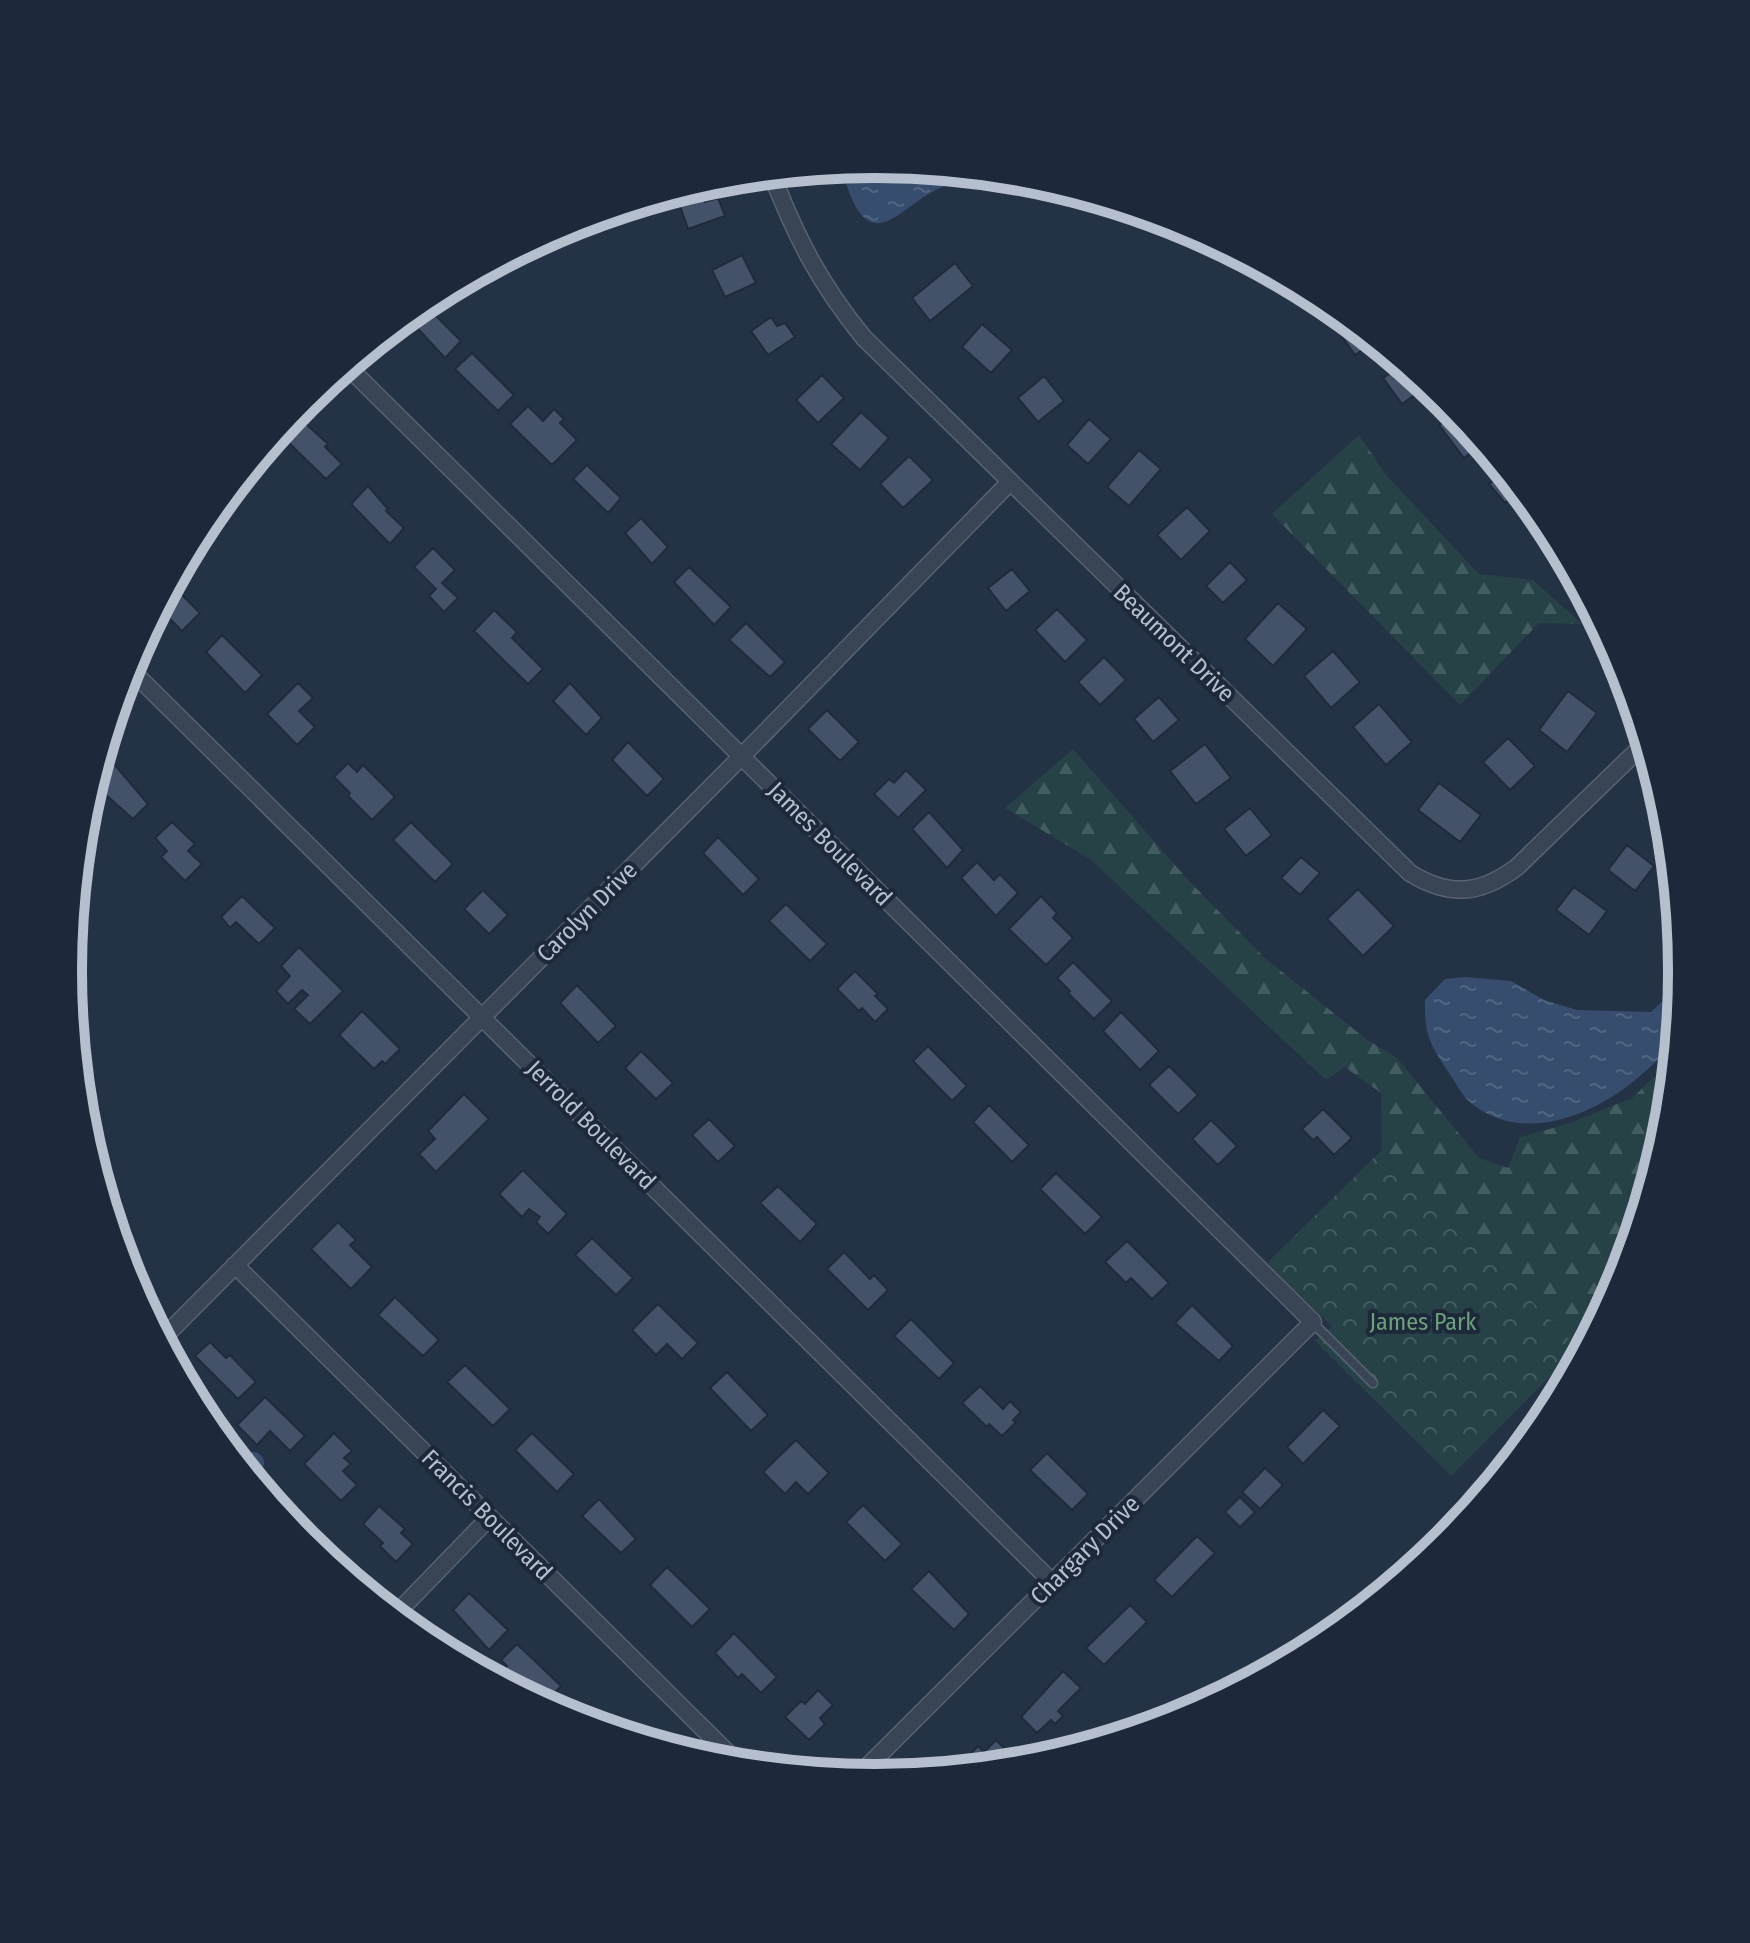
<svg xmlns="http://www.w3.org/2000/svg" width="1750" height="1943" viewBox="0 0 1750 1943" font-family="'Fira Sans Condensed',sans-serif">
  <style>
    .forest { fill: url(#forest-firs) }
    .park { fill: url(#park-crowns) }
    .water { fill: url(#water-ripples) }
    .building { fill: #435268; stroke: #1f2b3c; stroke-width: 2 }
    .lines { fill: none; stroke-linecap: round; stroke-linejoin: round }
    .lane-casing { stroke: #576272; stroke-width: 11 }
    .street-casing { stroke: #576272; stroke-width: 19 }
    .lane { stroke: #394455; stroke-width: 8 }
    .street { stroke: #394455; stroke-width: 16 }
    .labels { text-anchor: middle; dominant-baseline: central; stroke-width: 8; stroke-linejoin: round; paint-order: stroke }
    .street-label { font-size: 24px; fill: #b6bfce; stroke: #1d293a }
    .park-label { font-size: 24px; fill: #6ba178; stroke: #1d293a }
    .rim { fill: none; stroke: #b6bfce; stroke-width: 10 }
  </style>
  <defs>
    <pattern id="forest-firs" width="22" height="20" patternUnits="userSpaceOnUse" patternTransform="scale(2)"><rect width="22" height="20" fill="#264246"/><path d="M5 1l3.5 6h-7zM16 11l3.5 6h-7z" fill="#435c60"/></pattern>
    <pattern id="park-crowns" width="20" height="18" patternUnits="userSpaceOnUse" patternTransform="scale(2)"><rect width="20" height="18" fill="#264246"/><path d="M2 6a3 3 0 1 1 6 0M12 15a3 3 0 1 1 6 0" fill="none" stroke="#435c60"/></pattern>
    <pattern id="water-ripples" width="26" height="14" patternUnits="userSpaceOnUse" patternTransform="scale(2)"><rect width="26" height="14" fill="#364d6e"/><path d="M2 4q2-2 4 0t4 0M15 11q2-2 4 0t4 0" fill="none" stroke="#516582"/></pattern>
  </defs>
  <rect width="100%" height="100%" fill="#243245"/>
  <!-- forest -->
  <path class="forest" d="M1359 435 1387 476 1479 574 1533 580 1582 624 1539 623 1460 705 1272 514Z
    M1073 749 1189 881 1265 958 1366 1039 1397 1058 1479 1158 1508 1168 1520 1137 1567 1124 1632 1098 1673 1059 1666 1129 1620 1281 1597 1324 1578 1348 1382 1150 1381 1093 1345 1067 1326 1080 1090 859 1005 808Z"/>
  <!-- park -->
  <path class="park" d="M1382 1150 1578 1348 1451 1476 1315 1341 1332 1326 1267 1263Z"/>
  <!-- water -->
  <path class="water" d="M875 165 1008 178C986 184 962 179 940 188 899 206 871 260 846 183L856 166Z
    M1465 977 1511 981 1544 1000 1577 1010 1651 1012 1669 995 1680 989C1679 1002 1680 1027 1675 1038 1671 1048 1651 1067 1642 1074 1598 1114 1523 1146 1471 1103 1462 1096 1456 1083 1449 1073 1430 1044 1424 1035 1425 1000L1445 979Z
    M242 1463a11 11 0 1 1 22 0a11 11 0 1 1-22 0Z"/>
  <!-- building -->
  <path class="building" d="M702 192 705 202 718 198 725 216 688 229 678 200Z
    M742 255 756 283 725 297 712 270Z
    M955 263 973 286 930 321 912 298Z
    M433 297 443 306 435 315 461 341 445 358 407 317Z
    M771 317 777 326 785 323 795 337 768 355 751 331Z
    M1350 322 1374 342 1355 355 1338 331Z
    M982 324 1012 350 991 373 962 347Z
    M472 353 514 395 498 411 455 369Z
    M1402 365 1427 386 1402 404 1383 378Z
    M822 375 844 398 818 423 796 400Z
    M1044 376 1064 401 1038 422 1018 398Z
    M528 406 543 421 554 409 564 419 560 423 577 440 552 465 510 424Z
    M861 412 889 438 860 470 831 444Z
    M1455 412 1481 445 1464 458 1439 425Z
    M1089 419 1111 439 1088 464 1067 445Z
    M305 423 328 444 325 447 342 464 326 479 287 441Z
    M1139 450 1161 469 1129 506 1107 487Z
    M909 456 933 480 903 508 880 484Z
    M587 465 621 498 608 513 573 479Z
    M1504 472 1520 491 1505 503 1489 484Z
    M368 486 388 509 386 511 404 528 390 544 351 504Z
    M1187 507 1210 531 1181 560 1157 535Z
    M641 518 668 547 652 564 625 533Z
    M1548 528 1563 554 1558 559 1538 538Z
    M433 548 455 570 442 583 458 598 444 612 429 596 436 589 414 567Z
    M1230 562 1247 580 1223 603 1206 586Z
    M689 567 731 607 714 625 674 582Z
    M1012 569 1030 591 1006 611 988 588Z
    M171 584 200 613 182 631 159 608Z
    M1278 603 1307 629 1273 666 1245 639Z
    M1057 609 1087 640 1065 662 1035 630Z
    M494 610 517 632 512 638 543 669 528 684 474 631Z
    M746 623 785 662 770 677 729 640Z
    M222 635 262 675 245 693 206 652Z
    M1333 651 1360 682 1331 708 1304 676Z
    M1104 657 1126 680 1100 705 1078 682Z
    M298 683 313 698 299 711 315 727 297 745 267 714Z
    M570 683 602 718 586 735 553 701Z
    M1568 691 1597 713 1567 752 1539 730Z
    M1159 697 1179 720 1153 742 1134 719Z
    M1379 704 1412 742 1386 765 1353 727Z
    M827 710 859 742 840 761 808 729Z
    M1508 738 1535 766 1510 790 1483 762Z
    M628 742 664 779 647 796 612 760Z
    M1205 744 1231 778 1196 804 1170 771Z
    M108 757 148 804 133 819 97 787 100 784 95 778 98 767Z
    M348 763 357 772 363 765 395 797 372 820 348 796 350 793 334 777Z
    M906 770 926 790 898 818 874 794 889 779 894 783Z
    M1439 783 1481 815 1460 842 1418 810Z
    M1250 808 1272 835 1246 856 1224 829Z
    M1665 811 1667 815 1669 835 1655 825Z
    M929 812 963 850 947 868 912 829Z
    M172 822 195 844 188 851 202 864 185 881 161 857 167 851 155 838Z
    M411 822 453 864 435 882 393 840Z
    M718 837 759 879 743 895 703 853Z
    M1627 845 1654 866 1635 891 1608 870Z
    M1301 857 1320 873 1300 895 1281 878Z
    M977 862 994 880 1000 874 1018 893 996 916 961 878Z
    M1574 887 1607 911 1589 935 1556 910Z
    M1358 889 1394 926 1363 956 1327 919Z
    M483 890 508 915 489 934 464 909Z
    M242 896 275 928 259 944 236 922 230 928 221 917Z
    M1041 896 1057 913 1053 918 1073 938 1046 965 1009 929Z
    M786 904 827 944 810 961 769 921Z
    M299 947 343 991 310 1024 294 1009 308 995 302 990 288 1004 276 991 290 976 281 966Z
    M1073 962 1112 1001 1094 1019 1068 993 1070 991 1057 978Z
    M855 971 878 994 875 996 888 1009 875 1022 862 1008 859 1011 837 989Z
    M577 985 616 1026 598 1043 560 1003Z
    M362 1011 400 1049 385 1064 382 1061 374 1069 339 1035Z
    M1121 1012 1159 1051 1140 1070 1103 1031Z
    M928 1046 967 1086 952 1101 913 1061Z
    M641 1051 673 1083 656 1099 625 1068Z
    M1169 1066 1198 1095 1178 1114 1149 1085Z
    M464 1094 489 1119 436 1172 419 1154 435 1139 428 1131Z
    M989 1105 1029 1145 1012 1162 973 1122Z
    M1323 1109 1352 1138 1334 1155 1317 1137 1313 1140 1302 1129Z
    M709 1119 735 1146 718 1162 692 1135Z
    M1211 1120 1237 1146 1218 1165 1192 1139Z
    M523 1170 567 1214 548 1234 536 1222 540 1217 529 1209 522 1217 499 1194Z
    M1056 1173 1102 1217 1085 1234 1040 1189Z
    M778 1186 817 1224 800 1242 760 1203Z
    M338 1222 356 1240 350 1245 372 1267 351 1289 311 1249Z
    M592 1238 633 1278 616 1295 575 1255Z
    M1127 1241 1169 1283 1152 1299 1131 1278 1126 1283 1105 1262Z
    M844 1252 870 1279 874 1275 888 1290 868 1310 827 1269Z
    M395 1297 439 1340 423 1356 378 1315Z
    M658 1304 698 1343 682 1359 667 1344 656 1355 632 1330Z
    M1192 1305 1233 1346 1219 1361 1175 1323Z
    M911 1319 954 1363 939 1379 894 1336Z
    M210 1342 226 1358 230 1355 256 1382 238 1399 195 1356Z
    M465 1365 510 1409 493 1426 447 1382Z
    M727 1372 768 1415 751 1431 710 1388Z
    M980 1386 1003 1409 1010 1401 1021 1412 1013 1420 1016 1422 1002 1436 989 1424 987 1427 962 1403Z
    M265 1397 305 1436 290 1451 270 1431 257 1445 237 1425Z
    M1323 1410 1340 1426 1303 1464 1287 1447Z
    M334 1433 352 1451 344 1458 351 1464 343 1471 357 1485 341 1501 304 1464Z
    M532 1433 574 1474 557 1492 515 1450Z
    M796 1440 829 1473 808 1494 796 1482 785 1494 763 1472Z
    M1047 1453 1088 1494 1072 1510 1030 1470Z
    M1265 1468 1283 1485 1260 1509 1242 1492Z
    M1240 1497 1255 1512 1240 1527 1225 1512Z
    M599 1499 636 1539 621 1553 582 1516Z
    M863 1505 902 1544 885 1561 846 1522Z
    M379 1506 405 1529 401 1533 413 1544 396 1562 380 1546 383 1543 363 1524Z
    M1197 1536 1215 1553 1172 1597 1154 1580Z
    M667 1567 710 1609 692 1627 650 1585Z
    M929 1571 969 1614 954 1630 911 1589Z
    M469 1593 508 1630 489 1650 453 1610Z
    M1130 1605 1147 1622 1104 1665 1086 1648Z
    M734 1633 777 1677 761 1693 742 1674 738 1678 715 1653Z
    M517 1644 561 1686 545 1703 522 1681 514 1689 499 1675 507 1666 501 1660Z
    M1063 1671 1081 1688 1058 1711 1063 1716 1055 1724 1051 1720 1037 1733 1021 1717Z
    M818 1690 833 1705 820 1718 825 1724 809 1740 785 1717 801 1701 805 1704Z
    M572 1699 601 1727 558 1713Z
    M1107 1728 1114 1734 1106 1741 1101 1735Z
    M996 1740 1013 1757 1004 1766 969 1769 973 1762 968 1757 978 1746 984 1752Z"/>
  <g class="lines">
    <defs>
      <path id="lane" d="M1313 1323 1373 1383"/>
      <path id="street" d="M772 175C797 239 820 284 864 338L1410 873C1449 897 1480 895 1517 867L1645 743
        M347 366 1313 1322 857 1777
        M128 667 1053 1583
        M235 1265 740 1765
        M161 1340 742 756 1010 482
        M394 1616 489 1518"/>
    </defs>
    <!-- lane casing -->
    <use href="#lane" class="lane-casing"/>
    <!-- street casing -->
    <use href="#street" class="street-casing"/>
    <!-- lane -->
    <use href="#lane" class="lane"/>
    <!-- street -->
    <use href="#street" class="street"/>
  </g>
  <g class="labels">
    <!-- street labels -->
    <g class="street-label">
      <text transform="translate(1174 643) rotate(44)">Beaumont Drive</text>
      <text transform="translate(830 844) rotate(45)">James Boulevard</text>
      <text transform="translate(587 912) rotate(-45)">Carolyn Drive</text>
      <text transform="translate(591 1125) rotate(45)">Jerrold Boulevard</text>
      <text transform="translate(487 1515) rotate(45)">Francis Boulevard</text>
      <text transform="translate(1085 1550) rotate(-45)">Chargary Drive</text>
    </g>
    <!-- park labels -->
    <g class="park-label">
      <text x="1423" y="1322">James Park</text>
    </g>
  </g>
  <!-- crop -->
  <path d="M0 0H1750V1943H0ZM82 971a793 793 0 1 1 1586 0a793 793 0 1 1-1586 0Z" fill="#1d293a" fill-rule="evenodd"/>
  <path class="rim" d="M82 971a793 793 0 1 1 1586 0a793 793 0 1 1-1586 0Z"/>
</svg>
